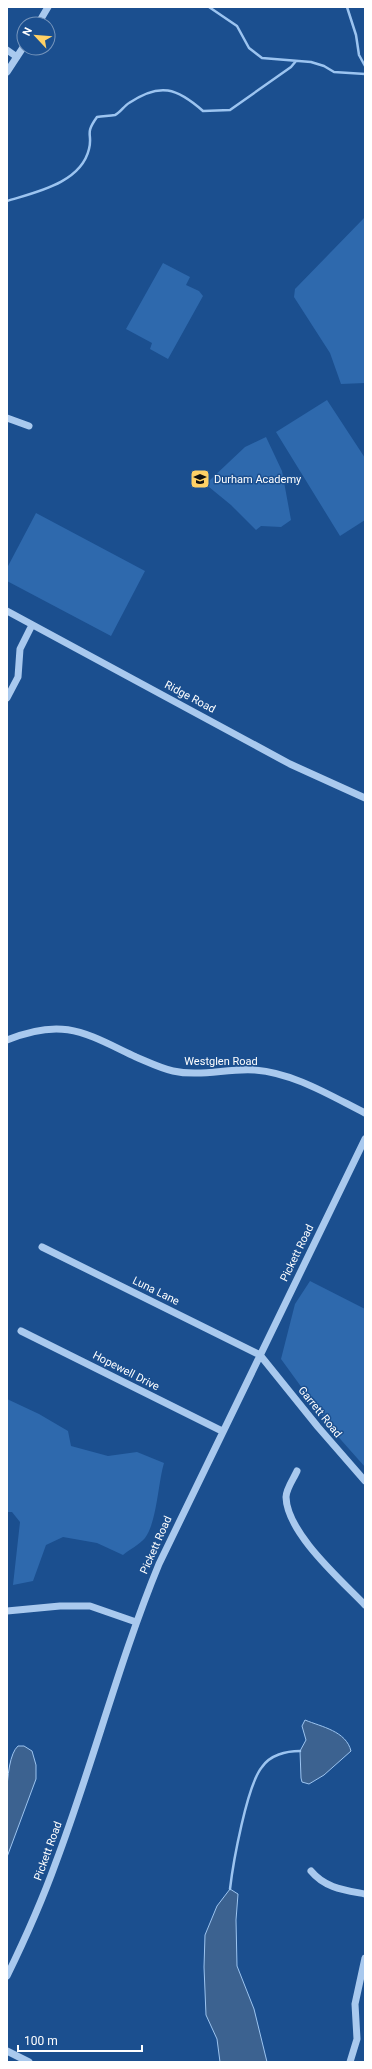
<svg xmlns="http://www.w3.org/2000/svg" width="372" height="2069" viewBox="0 0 372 2069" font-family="Roboto,sans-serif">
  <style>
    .green { fill: #2e69ad }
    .water { fill: #3c6290; stroke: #9cc4f0 }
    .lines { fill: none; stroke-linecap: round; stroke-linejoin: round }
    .stream { stroke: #9cc4f0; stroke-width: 2.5 }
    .minor { stroke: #a9c9ee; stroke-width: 7 }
    .labels { text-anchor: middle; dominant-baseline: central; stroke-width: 3; stroke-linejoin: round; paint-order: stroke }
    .poi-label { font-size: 11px; fill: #fff; stroke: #1b4f8f; text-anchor: start }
    .street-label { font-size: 11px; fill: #fff; stroke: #1b4f8f }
  </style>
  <rect width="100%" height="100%" fill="#1b4f8f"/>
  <!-- green -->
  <path class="green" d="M365 217V383L341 384 330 353 294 297 295 289Z
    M163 263 190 277 186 285 199 291 203 296 168 359 150 349 152 343 126 329Z
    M327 400 365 458V520L340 536 276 432Z
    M266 437 282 471 291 520 281 527 261 526 256 530 231 505 209 487 210 480 245 447Z
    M36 513 145 571 111 636 7 581V568Z
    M310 1281 365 1309V1467L334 1432 281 1359 295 1304Z
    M7 1399 39 1414 68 1431 71 1446 108 1456 137 1452 164 1463C158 1483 157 1522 145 1538 140 1544 129 1550 123 1555L97 1543 63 1537 46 1545 33 1581 13 1585 20 1522 12 1512H7Z"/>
  <!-- water -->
  <path class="water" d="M305 1720C322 1727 346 1731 351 1751L324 1775 309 1784 302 1782 301 1778 300 1751 306 1740 302 1726Z
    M18 1746H24L32 1751 36 1765V1779L7 1857C7 1834 2 1760 18 1746Z
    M230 1889 238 1894 236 1920 237 1966 254 2009 267 2062H220L217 2039 206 2015 204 1967 205 1935 217 1906Z"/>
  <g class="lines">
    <!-- stream -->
    <path class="stream" d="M209 7 237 26 249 48 262 58 311 62 324 66 334 72 365 74
      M347 7 356 35 359 55 365 66
      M7 201C36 192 81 183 89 149 93 133 84 135 97 117 103 116 109 116 115 115 120 113 124 106 129 103 160 82 177 88 203 111L230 110 291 67 296 61
      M230 1889C233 1863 247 1785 262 1767 270 1755 286 1751 300 1751"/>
    <!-- minor -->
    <path class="minor" d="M38 24 48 7
      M7 50 17 57
      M7 72 24 46
      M7 418 29 426
      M7 611 290 764 365 798
      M7 698 18 677 20 649 32 625
      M7 1040C64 1017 85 1033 136 1057 148 1062 160 1068 173 1071 200 1077 228 1068 255 1070 294 1073 331 1096 365 1113
      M42 1247 260 1355 318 1427 365 1481
      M21 1331 222 1431
      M297 1471C294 1478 286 1489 286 1497 287 1533 340 1579 365 1605
      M7 1611 60 1606H90L136 1622
      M311 1871C325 1888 344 1890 365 1894
      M7 1976C25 1939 42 1901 56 1862 93 1764 119 1661 159 1564L365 1139
      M7 2051 29 2062
      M350 2062 357 2039 355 2004 365 1958"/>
  </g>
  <!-- icons -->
  <defs>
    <symbol id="school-square" viewBox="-11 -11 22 22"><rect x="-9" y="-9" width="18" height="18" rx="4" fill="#ffd166" stroke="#1b4f8f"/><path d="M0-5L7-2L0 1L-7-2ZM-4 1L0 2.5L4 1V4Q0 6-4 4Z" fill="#111"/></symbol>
  </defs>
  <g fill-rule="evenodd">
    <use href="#school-square" x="189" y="468" width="22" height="22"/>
  </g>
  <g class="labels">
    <!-- poi labels -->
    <g class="poi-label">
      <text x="214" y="479">Durham Academy</text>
    </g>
    <!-- street labels -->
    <g class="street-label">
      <text transform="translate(190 697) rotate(28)">Ridge Road</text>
      <text x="221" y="1061">Westglen Road</text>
      <text transform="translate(297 1253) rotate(-64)">Pickett Road</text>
      <text transform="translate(156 1291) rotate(26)">Luna Lane</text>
      <text transform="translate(126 1371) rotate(27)">Hopewell Drive</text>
      <text transform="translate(320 1412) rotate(51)">Garrett Road</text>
      <text transform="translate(156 1545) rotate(-66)">Pickett Road</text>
      <text transform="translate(48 1851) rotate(-70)">Pickett Road</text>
    </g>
  </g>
  <!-- border -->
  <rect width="372" height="2069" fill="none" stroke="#ffffff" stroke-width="16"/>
  <!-- north arrow -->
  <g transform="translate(36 36) rotate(296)"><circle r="19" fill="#1b4f8f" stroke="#7695bc"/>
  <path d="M0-3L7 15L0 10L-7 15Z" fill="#ffd166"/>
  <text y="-6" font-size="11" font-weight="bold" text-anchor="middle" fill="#ffffff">N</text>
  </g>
  <!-- scale -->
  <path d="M18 2045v6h124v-6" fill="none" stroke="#ffffff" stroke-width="2"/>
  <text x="24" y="2045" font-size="12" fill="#ffffff" stroke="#1b4f8f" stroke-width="3" paint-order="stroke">100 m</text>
</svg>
